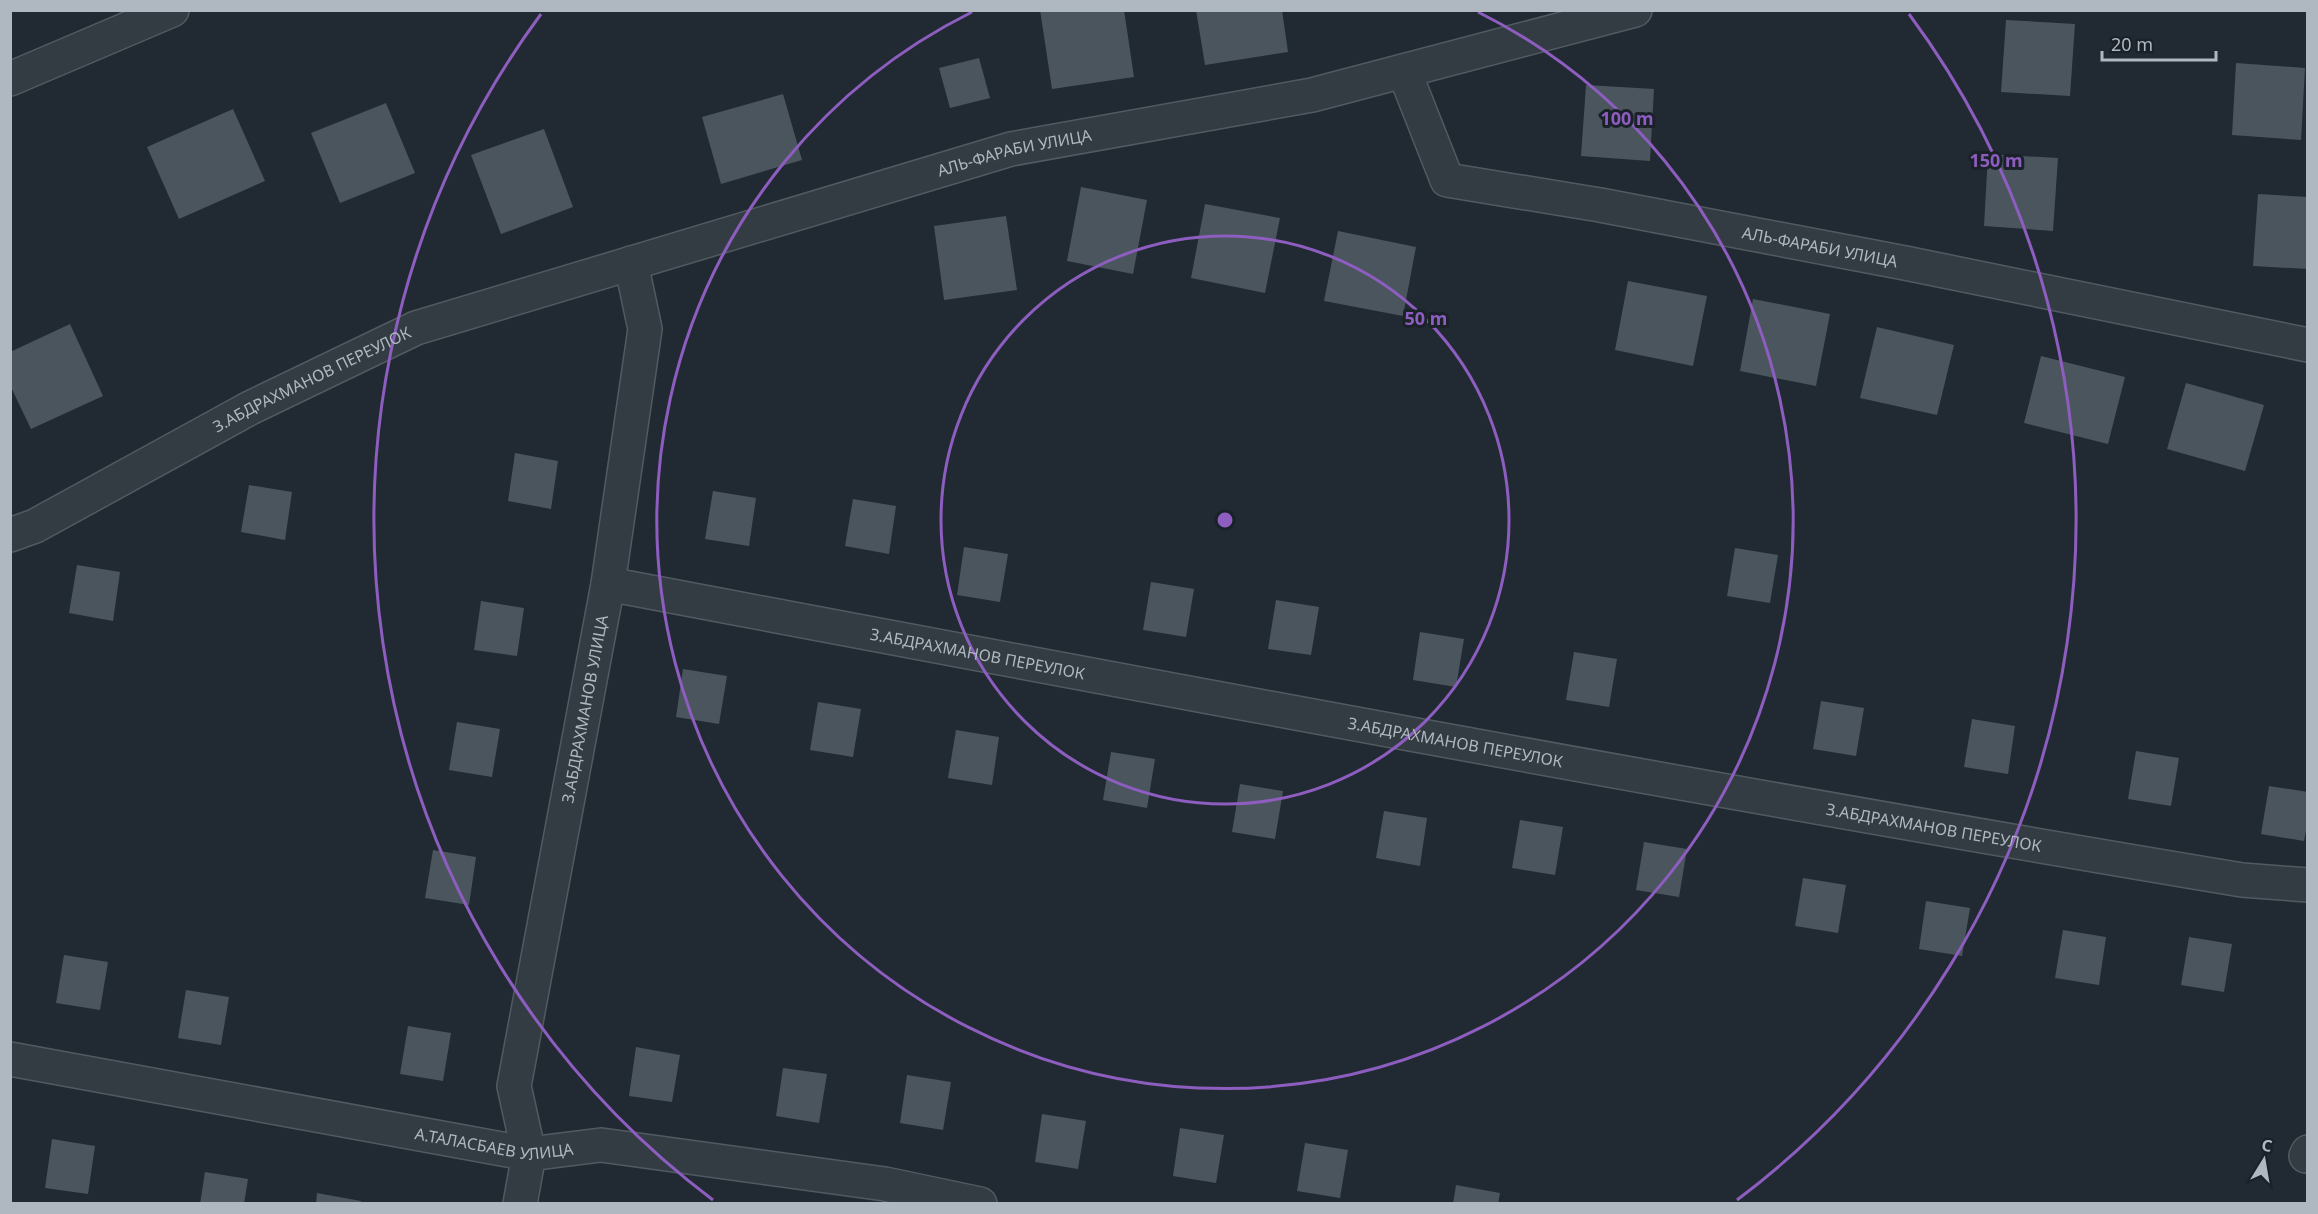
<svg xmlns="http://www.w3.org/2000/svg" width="2318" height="1214" viewBox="0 0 2318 1214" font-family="'Noto Sans',sans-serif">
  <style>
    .building { fill: #4a555e }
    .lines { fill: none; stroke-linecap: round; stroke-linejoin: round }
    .minor-casing { stroke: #525a61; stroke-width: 36 }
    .minor { stroke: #343c43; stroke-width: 33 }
    .ring { fill: none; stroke: #8d5dbf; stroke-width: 3 }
    .labels { text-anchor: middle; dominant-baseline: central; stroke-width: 6; stroke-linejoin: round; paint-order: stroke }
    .street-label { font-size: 16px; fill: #afb7c0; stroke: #1a2128 }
    .centre { fill: #8d5dbf; stroke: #1a2128; stroke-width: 3 }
    .ring-label { font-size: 18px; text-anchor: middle; font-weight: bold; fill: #8d5dbf; stroke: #1a2128; stroke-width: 6; stroke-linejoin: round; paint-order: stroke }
  </style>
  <rect width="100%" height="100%" fill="#212a32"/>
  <!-- building -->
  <path class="building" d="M1040 10H1124L1134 77 1052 89Z
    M1196 10H1282L1288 52 1205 65Z
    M2006 20 2075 24 2070 96 2001 92Z
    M979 58 990 98 950 108 939 68Z
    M2236 63 2305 68 2301 140 2232 135Z
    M1586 85 1654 89 1650 161 1581 156Z
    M783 94 802 160 721 184 702 117Z
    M386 103 415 173 340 203 311 133Z
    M233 109 265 181 179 219 147 147Z
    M544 129 573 207 501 234 471 155Z
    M1988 154 2058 158 2053 231 1984 226Z
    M1081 187 1147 200 1133 274 1067 261Z
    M2258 194 2308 197V269L2253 266Z
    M1205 204 1280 218 1265 293 1191 278Z
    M1006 216 1017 290 944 300 934 226Z
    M1338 231 1416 247 1403 316 1324 301Z
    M1628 281 1707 296 1693 366 1615 350Z
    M1753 299 1830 314 1816 386 1740 371Z
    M70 324 103 396 31 429 10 385V352Z
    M1877 327 1954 345 1937 415 1860 398Z
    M2041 356 2125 377 2108 444 2024 423Z
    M2186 383 2264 405 2245 471 2167 449Z
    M515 453 558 461 551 509 508 501Z
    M249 485 292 492 285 540 241 532Z
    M713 491 756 498 749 546 705 539Z
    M853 499 896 506 889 554 845 546Z
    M964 547 1008 554 1000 602 957 595Z
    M1735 548 1778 555 1770 603 1727 596Z
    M77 565 120 572 113 621 69 613Z
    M1151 582 1194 589 1186 637 1143 630Z
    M1276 600 1319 607 1311 655 1268 649Z
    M481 601 524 608 517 656 474 650Z
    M1420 632 1464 639 1456 687 1413 680Z
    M1574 652 1617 659 1609 707 1566 700Z
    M683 669 727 676 719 724 676 717Z
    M1821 701 1864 708 1856 756 1813 749Z
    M818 702 861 709 853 757 810 750Z
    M1972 719 2015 726 2008 774 1964 767Z
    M457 722 500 729 492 777 449 770Z
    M956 730 999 737 992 785 948 778Z
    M2136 751 2179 758 2171 806 2128 799Z
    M1111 752 1155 759 1147 808 1103 800Z
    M1240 784 1283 791 1275 839 1232 832Z
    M2269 786 2308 792V820L2304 841 2261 834Z
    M1384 811 1427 818 1420 866 1376 858Z
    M1520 820 1563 827 1555 875 1512 868Z
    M1644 842 1687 849 1679 897 1636 890Z
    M433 850 476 857 469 905 425 898Z
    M1803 878 1846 885 1838 933 1795 926Z
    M1926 901 1970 908 1962 956 1919 949Z
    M2063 930 2106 937 2099 985 2055 978Z
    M2189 937 2232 944 2224 992 2181 985Z
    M64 955 108 962 100 1010 56 1003Z
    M186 990 229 997 221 1045 178 1038Z
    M408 1026 451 1033 443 1081 400 1074Z
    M636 1047 680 1055 672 1102 629 1096Z
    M783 1068 827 1074 819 1123 776 1116Z
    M907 1075 951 1082 943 1130 900 1123Z
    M1042 1114 1086 1121 1078 1169 1035 1162Z
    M1180 1128 1224 1135 1216 1183 1173 1176Z
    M52 1139 95 1146 88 1194 45 1188Z
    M1305 1143 1348 1150 1340 1198 1297 1191Z
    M205 1172 248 1179 244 1204H200Z
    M1456 1185 1500 1193 1498 1204H1453Z
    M317 1193 361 1201 360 1204H316Z"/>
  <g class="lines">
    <defs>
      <g id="minor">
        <path id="s1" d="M1404 71 1447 180 1600 205 1905 263 2308 345"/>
        <path d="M10 79 172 10"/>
        <path id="s2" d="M10 535 35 526 250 408 416 328 1011 149 1312 95 1635 10"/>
        <path id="s3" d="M608 584C1152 687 1696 789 2242 880L2308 885"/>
        <path id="s4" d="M10 1059 529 1154 601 1145 885 1184 980 1204"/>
        <path d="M2306 1156 2308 1152"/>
        <path id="s5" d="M520 1204 529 1154 514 1086 608 584 645 329 631 263"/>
      </g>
    </defs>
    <!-- minor casing -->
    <use href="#minor" class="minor-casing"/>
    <!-- minor -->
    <use href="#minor" class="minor"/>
  </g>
  <!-- distance rings -->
  <g class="ring">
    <circle cx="1225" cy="520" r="284"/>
    <path d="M1478 12A568 568 0 1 1 972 12"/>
    <path d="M713 1200A851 851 0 0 1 541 14M1909 14A851 851 0 0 1 1737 1200"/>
  </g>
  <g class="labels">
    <!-- street labels -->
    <g class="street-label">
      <text stroke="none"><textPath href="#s2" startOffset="1080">АЛЬ-ФАРАБИ УЛИЦА</textPath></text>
      <text stroke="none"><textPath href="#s1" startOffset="496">АЛЬ-ФАРАБИ УЛИЦА</textPath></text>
      <text stroke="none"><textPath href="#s2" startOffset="340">З.АБДРАХМАНОВ ПЕРЕУЛОК</textPath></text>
      <text stroke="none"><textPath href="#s3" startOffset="376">З.АБДРАХМАНОВ ПЕРЕУЛОК</textPath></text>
      <text stroke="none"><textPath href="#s5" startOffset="504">З.АБДРАХМАНОВ УЛИЦА</textPath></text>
      <text stroke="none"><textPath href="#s3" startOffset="862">З.АБДРАХМАНОВ ПЕРЕУЛОК</textPath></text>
      <text stroke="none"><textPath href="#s3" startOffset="1348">З.АБДРАХМАНОВ ПЕРЕУЛОК</textPath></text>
      <text stroke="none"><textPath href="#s4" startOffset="492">А.ТАЛАСБАЕВ УЛИЦА</textPath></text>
    </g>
  </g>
  <circle cx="1225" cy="520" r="9" class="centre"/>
  <g class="ring-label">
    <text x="1627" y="125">100 m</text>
    <text x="1996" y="167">150 m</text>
    <text x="1426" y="325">50 m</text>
  </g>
  <!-- border -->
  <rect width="2318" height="1214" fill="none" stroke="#afb7c0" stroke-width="24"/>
  <!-- north arrow -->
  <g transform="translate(2264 1160) rotate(11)" stroke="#1a2128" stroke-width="4.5" paint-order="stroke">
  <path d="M0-4.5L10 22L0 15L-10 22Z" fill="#afb7c0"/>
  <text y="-9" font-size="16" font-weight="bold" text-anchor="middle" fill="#afb7c0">С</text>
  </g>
  <!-- scale -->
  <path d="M2102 51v9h114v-9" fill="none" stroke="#afb7c0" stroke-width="3"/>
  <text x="2111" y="51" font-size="18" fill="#afb7c0" stroke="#1a2128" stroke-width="4.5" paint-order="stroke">20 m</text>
</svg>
